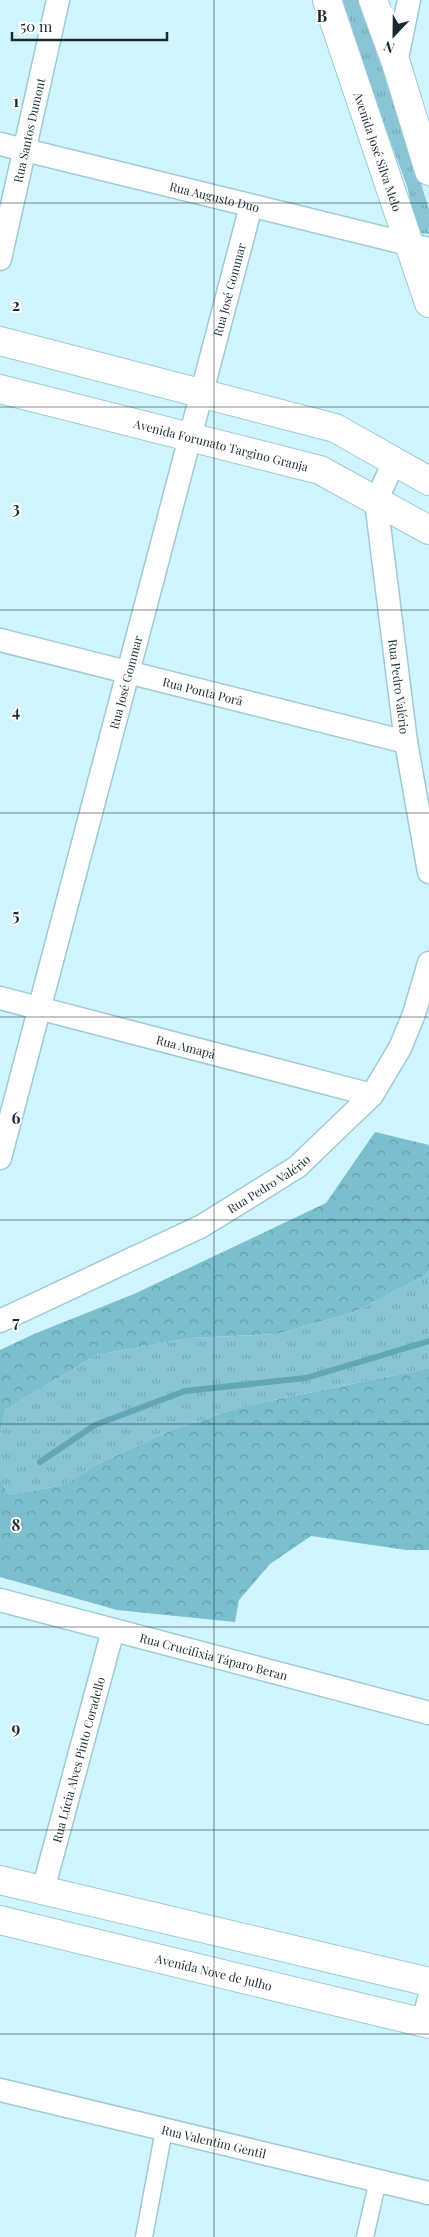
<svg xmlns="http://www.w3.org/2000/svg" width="429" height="2237" viewBox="0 0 429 2237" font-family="'Playfair Display',serif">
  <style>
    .grass { fill: url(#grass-tufts) }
    .forest { fill: url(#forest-crowns) }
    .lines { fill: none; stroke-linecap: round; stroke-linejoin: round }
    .stream { stroke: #63a7b7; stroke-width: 6 }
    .pedestrian-casing { stroke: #9ecad5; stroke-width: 19 }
    .minor-casing { stroke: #9ecad5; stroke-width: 25 }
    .tertiary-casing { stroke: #9ecad5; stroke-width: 30 }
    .pedestrian { stroke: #fff; stroke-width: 16 }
    .minor { stroke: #fff; stroke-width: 22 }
    .tertiary { stroke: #fff; stroke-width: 28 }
    .grid { fill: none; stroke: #192b2f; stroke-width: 1; stroke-opacity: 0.55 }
    .labels { text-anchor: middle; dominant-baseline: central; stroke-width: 4; stroke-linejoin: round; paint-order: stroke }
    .street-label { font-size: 12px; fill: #192b2f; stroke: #fff }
    .grid-label { font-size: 16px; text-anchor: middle; font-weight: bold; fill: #192b2f; stroke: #fff; stroke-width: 4; stroke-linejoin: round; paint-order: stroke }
  </style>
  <defs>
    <pattern id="grass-tufts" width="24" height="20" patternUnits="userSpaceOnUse" patternTransform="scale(1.25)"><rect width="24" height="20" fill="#89c5d4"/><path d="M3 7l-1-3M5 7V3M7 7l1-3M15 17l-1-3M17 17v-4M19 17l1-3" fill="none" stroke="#76a9b6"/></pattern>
    <pattern id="forest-crowns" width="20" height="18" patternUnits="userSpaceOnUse" patternTransform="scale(1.25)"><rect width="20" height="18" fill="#7bbfcf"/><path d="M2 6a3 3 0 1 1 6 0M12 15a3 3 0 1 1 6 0" fill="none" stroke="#649ba8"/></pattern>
  </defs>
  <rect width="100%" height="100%" fill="#d0f5fe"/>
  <!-- grass -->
  <path class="grass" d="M338 0H358L415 163 429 210V234L418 233 407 186Z
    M429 1271V1368L245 1406 174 1429 98 1464 64 1485 9 1495 0 1480V1437L5 1410 96 1355 190 1338 277 1334 354 1312 424 1276Z"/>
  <!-- forest -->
  <path class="forest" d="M375 1132 429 1145V1271L424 1276 354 1312 277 1334 190 1338 96 1355 5 1410 0 1437V1350L34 1334 134 1294 326 1203Z
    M429 1368V1550H406L311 1536 270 1564 239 1600 235 1622 117 1610 0 1577V1480L9 1495 64 1485 98 1464 174 1429 245 1406Z"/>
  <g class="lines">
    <!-- stream -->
    <path class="stream" d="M40 1462 95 1425 185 1391 306 1378 429 1341"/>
    <defs>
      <path id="pedestrian" d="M144 2237 164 2130
        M365 2237 378 2180"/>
      <g id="minor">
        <path d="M396 63 409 0"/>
        <path id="s1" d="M0 144 429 249"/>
        <path id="s2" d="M0 259 58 0"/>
        <path id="s3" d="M394 462 376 501 406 742 429 872"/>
        <path id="s4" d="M0 640 406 742"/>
        <path id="s5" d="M0 998 372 1095"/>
        <path id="s6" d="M0 1158 251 206"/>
        <path id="s7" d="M0 1321 202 1226 297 1167 372 1095 400 1048 414 1014 429 963"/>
        <path id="s8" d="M0 1600 429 1713"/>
        <path id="s9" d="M43 1890 113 1630"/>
        <path d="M423 2022 429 1998"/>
        <path id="s10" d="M0 2090 429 2193"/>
      </g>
      <g id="tertiary">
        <path id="s11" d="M327 0 429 303"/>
        <path d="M373 0 396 63 429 171"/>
        <path d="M0 341 335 428 429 481"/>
        <path id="s12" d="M0 389 320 470 429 530"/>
        <path d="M0 1880 429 1982"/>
        <path id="s13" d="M0 1920 429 2024"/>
      </g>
    </defs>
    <!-- pedestrian casing -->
    <use href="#pedestrian" class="pedestrian-casing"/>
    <!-- minor casing -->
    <use href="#minor" class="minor-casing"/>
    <!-- tertiary casing -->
    <use href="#tertiary" class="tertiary-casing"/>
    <!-- pedestrian -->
    <use href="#pedestrian" class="pedestrian"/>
    <!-- minor -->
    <use href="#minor" class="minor"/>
    <!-- tertiary -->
    <use href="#tertiary" class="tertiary"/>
  </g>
  <!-- grid -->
  <path class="grid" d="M214 0V2237M0 203H429M0 407H429M0 610H429M0 813H429M0 1017H429M0 1220H429M0 1424H429M0 1627H429M0 1830H429M0 2034H429"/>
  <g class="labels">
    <!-- street labels -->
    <g class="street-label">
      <text stroke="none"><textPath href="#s2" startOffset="132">Rua Santos Dumont</textPath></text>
      <text stroke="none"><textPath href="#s11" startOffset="160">Avenida José Silva Melo</textPath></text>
      <text stroke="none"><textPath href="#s1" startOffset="221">Rua Augusto Duo</textPath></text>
      <text stroke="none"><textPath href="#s6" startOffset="898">Rua José Gommar</textPath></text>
      <text stroke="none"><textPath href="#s12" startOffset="228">Avenida Forunato Targino Granja</textPath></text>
      <text stroke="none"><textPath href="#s6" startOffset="492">Rua José Gommar</textPath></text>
      <text stroke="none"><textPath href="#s3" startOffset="230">Rua Pedro Valério</textPath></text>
      <text stroke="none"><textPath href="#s4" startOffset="209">Rua Ponta Porâ</textPath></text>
      <text stroke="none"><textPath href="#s5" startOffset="192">Rua Amapá</textPath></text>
      <text stroke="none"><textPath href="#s7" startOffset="302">Rua Pedro Valério</textPath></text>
      <text stroke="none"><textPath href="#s8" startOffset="221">Rua Crucifixia Táparo Beran</textPath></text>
      <text stroke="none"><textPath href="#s9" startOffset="135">Rua Lúcia Alves Pinto Coradello</textPath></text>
      <text stroke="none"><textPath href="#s13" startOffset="220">Avenida Nove de Julho</textPath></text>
      <text stroke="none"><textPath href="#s10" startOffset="220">Rua Valentim Gentil</textPath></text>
    </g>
  </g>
  <g class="grid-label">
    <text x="322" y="22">B</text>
    <text x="16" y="107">1</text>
    <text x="16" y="311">2</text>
    <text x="16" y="514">3</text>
    <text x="16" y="717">4</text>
    <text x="16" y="921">5</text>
    <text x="16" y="1124">6</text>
    <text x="16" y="1328">7</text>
    <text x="16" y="1531">8</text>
    <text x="16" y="1734">9</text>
  </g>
  <!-- north arrow -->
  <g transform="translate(394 35) rotate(202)" stroke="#ffffff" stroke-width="4" paint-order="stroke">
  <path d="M0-4L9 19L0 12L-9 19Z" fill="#192b2f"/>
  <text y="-8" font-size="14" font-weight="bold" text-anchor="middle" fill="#192b2f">N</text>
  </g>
  <!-- scale -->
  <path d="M12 32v8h155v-8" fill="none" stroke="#192b2f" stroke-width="2.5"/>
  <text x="20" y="32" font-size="15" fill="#192b2f" stroke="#ffffff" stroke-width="4" paint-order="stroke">50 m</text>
</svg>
